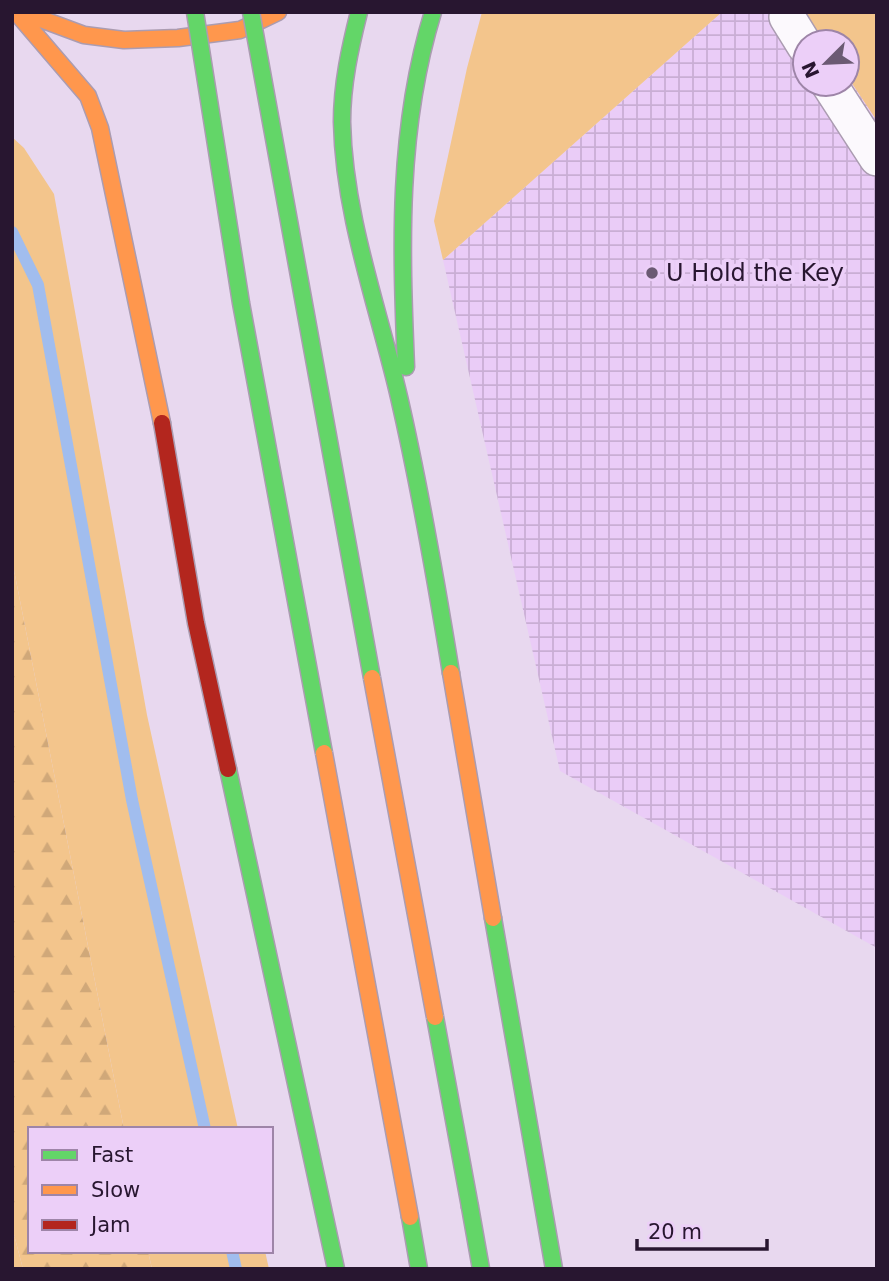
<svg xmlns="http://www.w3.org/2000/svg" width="889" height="1281" viewBox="0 0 889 1281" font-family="'DejaVu Sans',sans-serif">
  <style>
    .industrial { fill: url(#industrial-grid) }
    .green { fill: #f3c58c }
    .forest { fill: url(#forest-firs) }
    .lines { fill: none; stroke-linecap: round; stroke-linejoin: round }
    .stream { stroke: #a1bdee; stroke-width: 12 }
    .street-casing { stroke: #ab9cb1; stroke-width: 38 }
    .fast-casing { stroke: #ab9cb1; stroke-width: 19 }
    .slow-casing { stroke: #ab9cb1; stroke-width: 19 }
    .jam-casing { stroke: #ab9cb1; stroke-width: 19 }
    .street { stroke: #fcf9fd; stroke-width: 35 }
    .fast { stroke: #63d668; stroke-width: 16 }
    .slow { stroke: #ff974d; stroke-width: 16 }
    .jam { stroke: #b3261e; stroke-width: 16 }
    .fast-bridge-casing { stroke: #ab9cb1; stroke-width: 19; stroke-linecap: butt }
    .slow-bridge-casing { stroke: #ab9cb1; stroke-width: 19; stroke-linecap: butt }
    .fast-bridge { stroke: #63d668; stroke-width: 16 }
    .slow-bridge { stroke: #ff974d; stroke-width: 16 }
    .poi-dot { fill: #6b5a73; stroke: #eccff8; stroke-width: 2.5 }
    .labels { text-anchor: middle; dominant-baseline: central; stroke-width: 7; stroke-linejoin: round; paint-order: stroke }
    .poi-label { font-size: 24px; fill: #281630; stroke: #eccff8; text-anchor: start }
  </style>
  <defs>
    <pattern id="industrial-grid" width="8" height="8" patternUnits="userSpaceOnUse" patternTransform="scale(1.75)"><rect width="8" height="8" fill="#eaccf7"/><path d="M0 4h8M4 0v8" fill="none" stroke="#c9aed4"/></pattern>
    <pattern id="forest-firs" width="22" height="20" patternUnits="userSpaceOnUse" patternTransform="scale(1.75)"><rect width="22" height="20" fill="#f3c58c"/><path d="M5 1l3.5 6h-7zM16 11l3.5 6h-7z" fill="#d0a879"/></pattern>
  </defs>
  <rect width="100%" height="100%" fill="#e8d8ef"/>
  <!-- industrial -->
  <path class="industrial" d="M722 12H804L824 42H805V84H847V76L877 120V948L560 771 443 260Z"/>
  <!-- green -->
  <path class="green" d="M482 12H722L443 260 434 221 467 68Z
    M804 12H877V121L847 76V42H824Z
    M12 137 24 148 54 194 147 715 238 1129H124L12 560Z
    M12 1227 23 1269H12Z
    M148 1251H265L269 1269H152Z"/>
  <!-- forest -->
  <path class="forest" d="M12 560 124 1129H30V1251H148L152 1269H23L12 1227Z"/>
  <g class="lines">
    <!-- stream -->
    <path class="stream" d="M12 232 38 285 132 800 205 1129
      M232 1251 236 1269"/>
    <defs>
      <path id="street" d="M787 17 805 46
        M829 84 877 158"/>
      <path id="fast" d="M359 12C350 48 342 84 342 122 344 217 378 306 399 397 420 488 436 581 451 673
        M406 367C401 246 397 129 433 12
        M228 769 336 1269
        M493 918 554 1269
        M470 1207 481 1269
        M410 1217 419 1269"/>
      <path id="slow" d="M16 12 88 96 100 128 162 423
        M22 12 84 35 124 40 178 38 240 30 278 12
        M451 673 493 918"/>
      <path id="jam" d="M162 423 196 623 228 769"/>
    </defs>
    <!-- street casing -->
    <use href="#street" class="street-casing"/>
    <!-- fast casing -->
    <use href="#fast" class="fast-casing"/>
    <!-- slow casing -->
    <use href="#slow" class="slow-casing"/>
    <!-- jam casing -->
    <use href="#jam" class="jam-casing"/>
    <!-- street -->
    <use href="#street" class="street"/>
    <!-- fast -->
    <use href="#fast" class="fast"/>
    <!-- slow -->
    <use href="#slow" class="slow"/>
    <!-- jam -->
    <use href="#jam" class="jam"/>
    <defs>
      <path id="fast-bridge" d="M195 12 241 303 324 753
        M251 12 372 678
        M435 1017 470 1207"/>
      <path id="slow-bridge" d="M372 678 435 1017
        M324 753 410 1217"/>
    </defs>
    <!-- fast-bridge casing -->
    <use href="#fast-bridge" class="fast-bridge-casing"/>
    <!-- slow-bridge casing -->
    <use href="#slow-bridge" class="slow-bridge-casing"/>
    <!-- fast-bridge -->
    <use href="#fast-bridge" class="fast-bridge"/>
    <!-- slow-bridge -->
    <use href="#slow-bridge" class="slow-bridge"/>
  </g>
  <!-- markers -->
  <circle class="poi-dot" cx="652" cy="273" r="7"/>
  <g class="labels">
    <!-- poi labels -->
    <g class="poi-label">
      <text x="666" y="273">U Hold the Key</text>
    </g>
  </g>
  <!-- border -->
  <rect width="889" height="1281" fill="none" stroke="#281630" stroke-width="28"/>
  <!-- legend -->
  <rect x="28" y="1127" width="245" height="126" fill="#eccff8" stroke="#9e85a8" stroke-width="2"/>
  <rect x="42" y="1150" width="35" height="10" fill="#63d668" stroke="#9e85a8" stroke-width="2"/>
  <text x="91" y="1162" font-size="21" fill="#281630">Fast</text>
  <rect x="42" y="1185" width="35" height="10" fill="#ff974d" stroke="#9e85a8" stroke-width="2"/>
  <text x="91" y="1197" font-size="21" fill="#281630">Slow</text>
  <rect x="42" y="1220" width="35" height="10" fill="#b3261e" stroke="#9e85a8" stroke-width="2"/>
  <text x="91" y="1232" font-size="21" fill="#281630">Jam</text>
  <!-- north arrow -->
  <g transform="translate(826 63) rotate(246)"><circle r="33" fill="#eccff8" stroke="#9e85a8" stroke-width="2"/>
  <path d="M0-5L12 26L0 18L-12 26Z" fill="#6b5a73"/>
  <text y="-10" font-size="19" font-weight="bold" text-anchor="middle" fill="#281630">N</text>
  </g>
  <!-- scale -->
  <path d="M637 1239v10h130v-10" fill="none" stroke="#281630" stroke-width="3.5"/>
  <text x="648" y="1239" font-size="21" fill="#281630" stroke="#eccff8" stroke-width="5" paint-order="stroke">20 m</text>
</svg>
